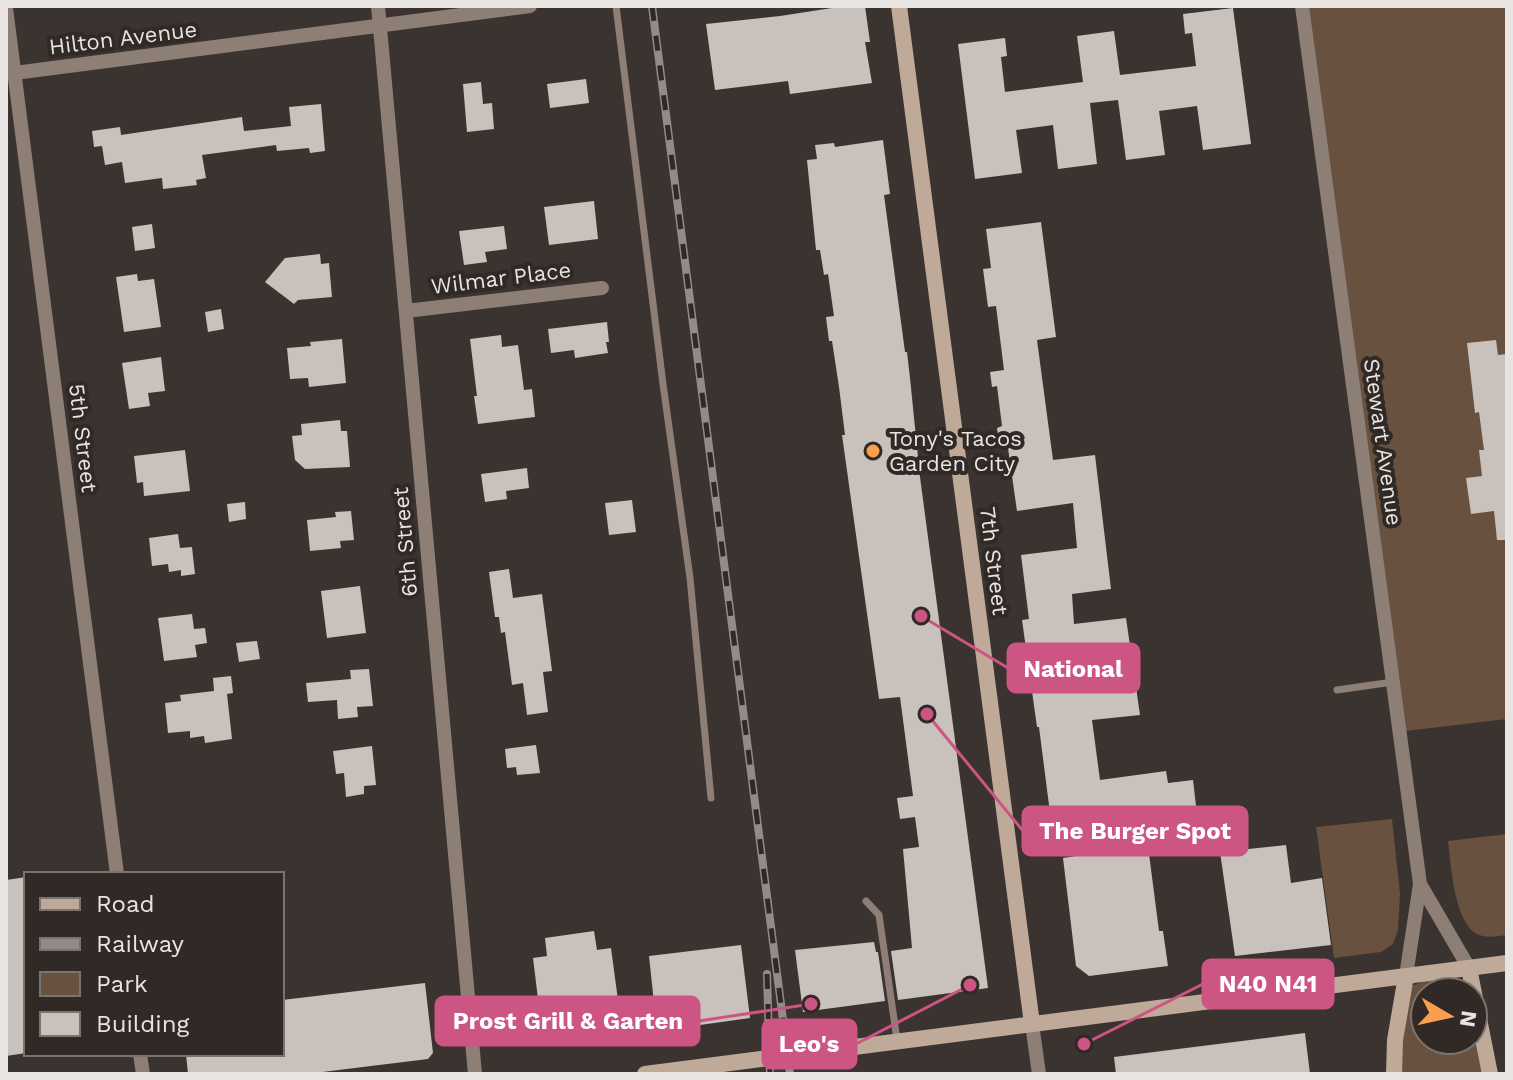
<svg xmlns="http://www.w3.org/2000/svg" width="1513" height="1080" viewBox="0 0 1513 1080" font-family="'Work Sans',sans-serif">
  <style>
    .green { fill: #68513f }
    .building { fill: #c9c1bb }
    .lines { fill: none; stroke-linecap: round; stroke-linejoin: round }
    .lane { stroke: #8d7f75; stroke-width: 7 }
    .street { stroke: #8d7f75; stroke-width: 14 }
    .secondary { stroke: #bfa999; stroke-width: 16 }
    .rail-casing { stroke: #928c89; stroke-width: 8 }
    .rail { stroke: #302925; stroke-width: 5; stroke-dasharray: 15; stroke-linecap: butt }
    .poi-dot { fill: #fa9f4f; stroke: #302925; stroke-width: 3 }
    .labels { text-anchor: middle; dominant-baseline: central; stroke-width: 8; stroke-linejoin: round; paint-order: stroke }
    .street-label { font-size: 22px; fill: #e8e4e1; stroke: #302925 }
    .poi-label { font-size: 22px; fill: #e8e4e1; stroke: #302925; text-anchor: start }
    .leader { fill: none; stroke: #cd5583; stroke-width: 3 }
    .callout-dot { fill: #cd5583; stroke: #302925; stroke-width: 3 }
    .callout { fill: #cd5583; stroke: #cd5583; stroke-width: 3 }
    .callout-label { font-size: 24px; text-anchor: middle; font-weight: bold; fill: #fff }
  </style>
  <rect width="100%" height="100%" fill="#3a332f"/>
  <!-- green -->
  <path class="green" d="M1303 6H1507V719L1397 732Z
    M1392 819 1400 894 1398 930 1393 944 1381 952 1334 958 1316 827Z
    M1507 834V935C1497 936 1484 939 1475 933 1454 919 1451 865 1448 841Z
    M1428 980C1443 980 1457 980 1468 992H1425V1040H1473V998L1490 1074H1396L1411 986Z"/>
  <!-- building -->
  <path class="building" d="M845 6H865L870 42H865L872 83 790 94 788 81 715 90 706 24 780 16Z
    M1233 8 1251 144 1203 150 1197 106 1159 111 1165 155 1126 160 1118 100 1090 103 1097 164 1058 169 1053 125 1016 130 1022 173 975 179 958 44 1005 38 1007 56 1001 57 1005 92 1083 82 1077 36 1114 31 1120 75 1196 66 1192 33 1185 34 1183 14Z
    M586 79 589 103 550 108 547 84Z
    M481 82 483 104 492 103 494 129 467 132 463 84Z
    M321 104 325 151 310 153 309 148 277 151 276 145 202 155 206 178 196 180 197 185 163 189 162 178 125 183 122 162 105 165 102 146 94 147 92 131 120 127 121 135 242 117 244 131 291 126 289 107Z
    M883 140 890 194 884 195 905 352H907L910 378 920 477 988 988 898 1000 891 951 912 948 903 849 919 847 915 817 900 819 897 798 913 796 900 697 879 699 842 435H845L839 387 832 341H829L826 317 834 316 828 274 824 275 820 250H816L807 160 817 159 815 145 834 143 835 147Z
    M594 201 598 239 549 245 544 207Z
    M1041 222 1056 337 1037 340 1053 460 1095 455 1111 589 1072 594 1074 624 1126 618 1140 715 1092 720 1100 780 1166 771 1168 783 1193 780 1200 840 1148 846 1159 931H1163L1168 966 1089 976 1076 966 1063 858 1076 856 1070 811 1050 813 1039 727H1037L1022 620 1029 619 1021 555 1077 548 1073 503 1017 511 1007 441 999 442 997 428 1002 426 997 386 992 387 990 372 1004 370 996 306 988 307 983 269 991 268 986 229Z
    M152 224 155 248 135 251 132 227Z
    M504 226 507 249 485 252 487 262 464 265 459 231Z
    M320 254 321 264 329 263 332 297 298 300 294 304 265 282 285 258Z
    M137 274 138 281 154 279 161 327 124 332 116 277Z
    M221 309 224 329 208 332 205 312Z
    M607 322 609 342H606L608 353 575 358 574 350 551 353 548 329Z
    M501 335 502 347 518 345 524 390 532 389 535 417 478 424 474 396H477L470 339Z
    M342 339 346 383 309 387 308 378 290 379 287 348 311 346 310 342Z
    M1496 340 1498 355 1507 354V540H1497L1494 511 1471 514 1466 478 1482 476 1479 450H1484L1479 412 1475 413 1467 343Z
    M161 357 165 391 148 393 150 406 129 409 122 363Z
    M340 420 341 431H347L350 467 305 469 295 460 292 436 302 435 301 424Z
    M185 450 190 491 144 496 143 482 137 483 134 456Z
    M527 468 529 488 506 491 507 499 485 502 481 474Z
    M632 500 636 532 609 535 605 503Z
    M245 502 246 519 229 522 227 504Z
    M351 511 354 540 340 541 341 548 310 551 307 520 336 517 335 512Z
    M178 534 180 548 192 547 195 574 181 576V570L169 572 168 564 152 566 149 538Z
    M509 569 513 598 542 594 552 671 543 672 548 712 527 715 523 683 512 685 505 632 501 633 499 617H495L489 572Z
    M360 586 366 633 327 638 321 591Z
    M192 614 194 629 205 628 207 643 195 645 197 657 164 661 158 618Z
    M257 641 260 659 239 662 236 643Z
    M369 669 373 706 357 707 358 717 338 719 337 700 308 702 306 683 351 679 350 670Z
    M231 676 233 693 227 694 232 739 205 743 204 736 190 738V731L168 733 165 703 181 701 180 695 214 691 213 678Z
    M536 745 540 773 517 775 516 767 507 768 505 749Z
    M372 746 376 785 364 786V794L346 797 344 773 336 774 333 751Z
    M1286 845 1291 883 1322 878 1331 945 1235 956 1220 852Z
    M26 877V1053L6 1056V880Z
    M594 931 597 950 611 948 622 1030 606 1032 605 1025 559 1031 560 1037 543 1040 533 958 547 956 545 938Z
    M874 942 876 952H878L885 1001 803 1012 795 950Z
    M741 945 750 1018 657 1031 649 956Z
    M425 983 433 1053 428 1059 306 1074H188L186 1054H282V1000Z
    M1305 1033 1310 1074H1116L1114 1057Z"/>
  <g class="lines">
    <!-- lane -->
    <path class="lane" d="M616 6 663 384 690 578 711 798
      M1337 690 1393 682
      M866 901 879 915 897 1040"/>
    <!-- street -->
    <path class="street" d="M378 6 475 1074
      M1302 6 1420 884 1406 976
      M6 8 117 874
      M7 74 530 6
      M406 311 602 288
      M1420 884 1469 968
      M1032 1024 1039 1074
      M140 1054 143 1074"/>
    <!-- secondary -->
    <path class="secondary" d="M899 6 1032 1024
      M1469 968 1490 1074
      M645 1074 1507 963
      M1394 1074 1395 1040 1406 976"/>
    <defs>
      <path id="rail" d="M652 6 790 1074
        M767 974 770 1074"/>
    </defs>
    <!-- rail casing -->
    <use href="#rail" class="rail-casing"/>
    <!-- rail -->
    <use href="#rail" class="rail"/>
  </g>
  <!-- markers -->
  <circle class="poi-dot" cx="873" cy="451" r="8"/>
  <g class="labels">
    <!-- street labels -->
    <g class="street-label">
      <text transform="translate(123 38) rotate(-7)">Hilton Avenue</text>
      <text transform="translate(501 278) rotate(-7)">Wilmar Place</text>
      <text transform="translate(83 438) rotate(83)">5th Street</text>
      <text transform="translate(1383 442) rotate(82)">Stewart Avenue</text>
      <text transform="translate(405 542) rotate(-95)">6th Street</text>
      <text transform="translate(994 561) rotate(83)">7th Street</text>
    </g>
    <!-- poi labels -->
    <g class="poi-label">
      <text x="889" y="438">Tony's Tacos<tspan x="889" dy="25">Garden City</tspan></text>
    </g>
  </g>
  <!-- callouts -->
  <path class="leader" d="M921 616L1008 668M927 714L1023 831M1084 1044L1203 984M811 1004L699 1021M970 985L856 1044"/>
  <g class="callout-dot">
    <circle cx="921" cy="616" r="8"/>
    <circle cx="927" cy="714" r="8"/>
    <circle cx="1084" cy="1044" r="8"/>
    <circle cx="811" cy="1004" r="8"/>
    <circle cx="970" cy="985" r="8"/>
  </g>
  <g class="callout">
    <rect x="1008" y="644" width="131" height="48" rx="8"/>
    <rect x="1023" y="807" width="224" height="48" rx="8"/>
    <rect x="1203" y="960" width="130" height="48" rx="8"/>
    <rect x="436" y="997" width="263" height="48" rx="8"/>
    <rect x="763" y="1020" width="93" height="48" rx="8"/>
  </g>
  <g class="callout-label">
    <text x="1073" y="677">National</text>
    <text x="1135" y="839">The Burger Spot</text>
    <text x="1268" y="992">N40 N41</text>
    <text x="568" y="1029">Prost Grill &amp; Garten</text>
    <text x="809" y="1052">Leo's</text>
  </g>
  <!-- border -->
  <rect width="1513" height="1080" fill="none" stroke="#e8e4e1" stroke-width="16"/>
  <!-- legend -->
  <rect x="24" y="872" width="260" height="184" fill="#302925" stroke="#7a7470" stroke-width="2"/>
  <rect x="40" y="898" width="40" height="12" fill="#bfa999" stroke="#7a7470" stroke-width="2"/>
  <text x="96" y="912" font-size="24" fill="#e8e4e1">Road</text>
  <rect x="40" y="938" width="40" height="12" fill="#928c89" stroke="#7a7470" stroke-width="2"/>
  <text x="96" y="952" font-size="24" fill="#e8e4e1">Railway</text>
  <rect x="40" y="972" width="40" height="24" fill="#68513f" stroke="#7a7470" stroke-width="2"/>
  <text x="96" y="992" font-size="24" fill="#e8e4e1">Park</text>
  <rect x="40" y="1012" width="40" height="24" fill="#c9c1bb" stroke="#7a7470" stroke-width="2"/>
  <text x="96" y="1032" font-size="24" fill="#e8e4e1">Building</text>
  <!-- north arrow -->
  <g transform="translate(1449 1016) rotate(99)"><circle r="38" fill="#302925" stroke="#7a7470" stroke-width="2"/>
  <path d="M0-6L14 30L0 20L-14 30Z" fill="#fa9f4f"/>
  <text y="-12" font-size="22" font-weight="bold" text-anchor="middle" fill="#e8e4e1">N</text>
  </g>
</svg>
